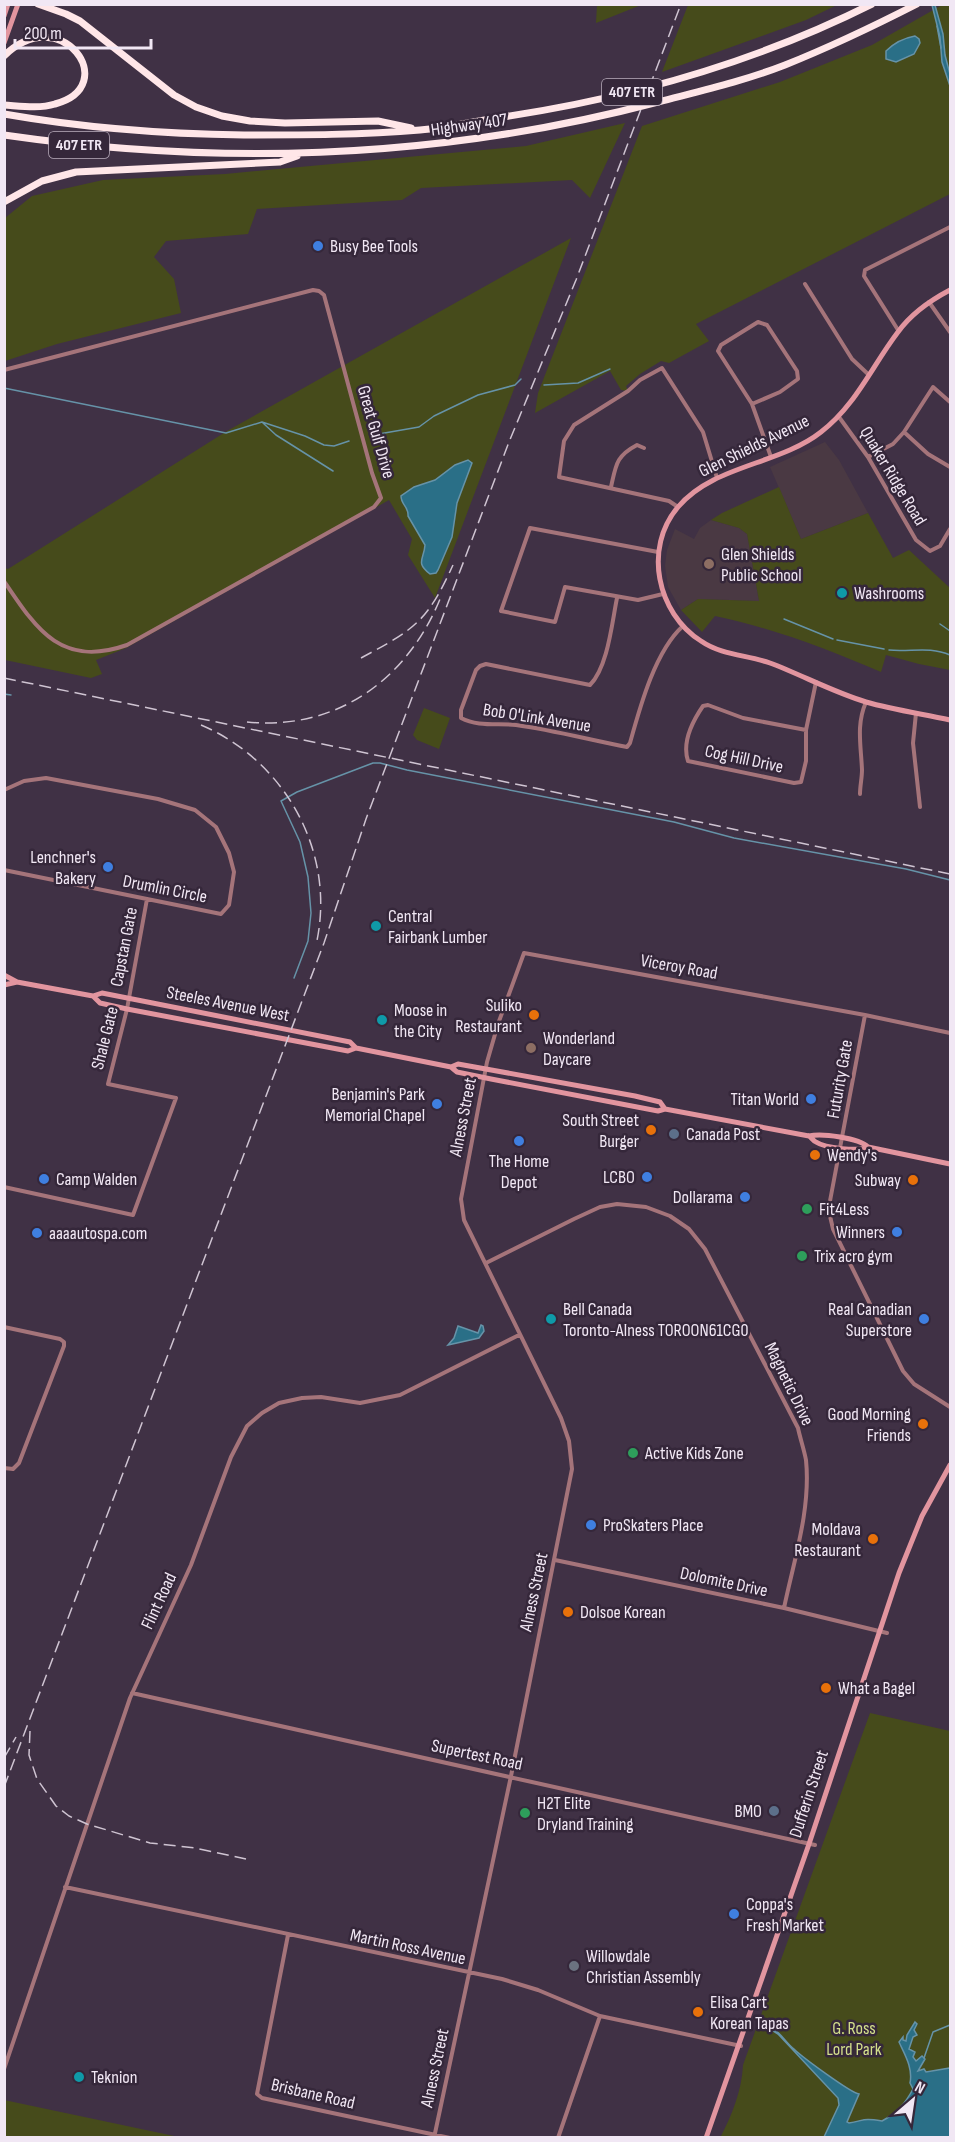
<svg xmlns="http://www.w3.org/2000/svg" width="955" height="2142" viewBox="0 0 955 2142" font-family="'Sofia Sans Condensed',sans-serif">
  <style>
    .education { fill: #4a3943 }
    .green { fill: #464b1b }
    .water { fill: #2a6f87; stroke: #6693a8; stroke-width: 1.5 }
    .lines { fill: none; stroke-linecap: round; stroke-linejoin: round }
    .stream { stroke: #6693a8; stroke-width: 1.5 }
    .street { stroke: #a5747a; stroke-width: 4 }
    .secondary { stroke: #e2959f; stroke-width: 5 }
    .highway { stroke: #ffe6e8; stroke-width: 7 }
    .rail { stroke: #cfc4d2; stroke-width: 1.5; stroke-dasharray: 12 6; stroke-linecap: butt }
    .shop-dot { fill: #3f7fe0; stroke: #35273a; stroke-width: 2 }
    .education-dot { fill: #8d6e63; stroke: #35273a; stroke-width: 2 }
    .culture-dot { fill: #0f9aa8; stroke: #35273a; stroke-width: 2 }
    .food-dot { fill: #e8710a; stroke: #35273a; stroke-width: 2 }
    .service-dot { fill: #5c6f8a; stroke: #35273a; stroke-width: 2 }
    .leisure-dot { fill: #2e9e5b; stroke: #35273a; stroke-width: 2 }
    .worship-dot { fill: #6b7280; stroke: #35273a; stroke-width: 2 }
    .labels { text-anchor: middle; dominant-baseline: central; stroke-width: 5; stroke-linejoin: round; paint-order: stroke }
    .shield { fill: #35273a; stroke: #b9adbc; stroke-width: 1.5 }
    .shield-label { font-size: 16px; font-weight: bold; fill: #f1e7f4 }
    .street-label { font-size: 18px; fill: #f1e7f4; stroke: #35273a }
    .poi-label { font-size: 18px; fill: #f1e7f4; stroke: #35273a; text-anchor: start }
    .park-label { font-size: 18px; fill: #d3df8b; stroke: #35273a }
  </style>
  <rect width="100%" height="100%" fill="#403145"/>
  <!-- education -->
  <path class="education" d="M825 442 839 460 868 513 801 539 770 467Z
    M711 520 739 528 747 534 759 601 698 599 681 610 668 587 665 566 667 550 675 529 694 539 700 528Z"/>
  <!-- green -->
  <path class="green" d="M597 5V4L641 5 596 23Z
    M688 5V4L837 5 806 20 662 72Z
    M942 5H950V194L696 324 709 341 669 363 661 361 640 374 626 386 628 391 621 390 610 371 535 413 538 393 642 126 780 82 872 45Z
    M625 123 590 198 572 180 421 188 402 200 257 209 248 234 166 241 154 257 174 279 181 313 57 344 5 361V218L32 196 103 180 225 174 526 146Z
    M571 238 435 598 408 555 412 539 389 500 126 648 96 660 102 674 91 678 5 660V568L8 569 227 431Z
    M779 487 801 539 868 513 893 558 909 550 950 588V670L919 664 886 655 881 672C827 649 773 628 715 616L702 632 681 610 698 599 759 601 747 534 739 528 711 520 722 513Z
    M424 708 450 718 439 749 417 740 413 735Z
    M870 1713 950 1731V2137L720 2138C732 2115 742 2090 743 2065Z
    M4 2100 179 2137H5Z"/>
  <!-- water -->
  <path class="water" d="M932 5H935L943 34 945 55 950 74V86L942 62 940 37Z
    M915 36 919 39 920 43 914 54 896 62 886 59V51C894 43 904 38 915 36Z
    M468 460 472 463 457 503 452 537 438 570 436 573 430 574C415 562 424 560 425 545L408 516C409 507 401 505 401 496L414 487 435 480 455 465Z
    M481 1325 483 1326 484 1331 479 1338 448 1345 454 1338 458 1326 478 1333Z
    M915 2022 917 2024 914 2030 917 2035 913 2037 909 2049 915 2052 913 2057 916 2061 922 2056 925 2059 918 2071 924 2069 926 2072 950 2068V2137H824L839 2105 838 2098 778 2034 770 2029V2027C781 2032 785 2042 794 2049 802 2057 851 2093 859 2094L847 2122 849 2123C866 2120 863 2118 882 2121 897 2113 905 2104 913 2089L910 2083C913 2068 905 2055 899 2042L903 2037V2040L906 2041 907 2035Z"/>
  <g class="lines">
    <!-- stream -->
    <path class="stream" d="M937 26 941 48
      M544 385 578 383 610 369
      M4 388 226 433 262 422 305 436 324 445 334 446 349 441
      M263 423 276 435 333 471
      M373 435 419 427 434 416 457 405 478 395 515 385 521 379
      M784 619 833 639
      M940 624 950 631
      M837 640 884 649
      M889 650C911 652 930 646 950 655
      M4 694 11 695
      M294 978 308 941 311 913 308 877 300 842 281 801 297 792 373 763H380L407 770 674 822 734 838 906 869 950 880
      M924 2058 933 2032 950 2025"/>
    <!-- street -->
    <path class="street" d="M805 284 852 359 869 375
      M929 302 950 332
      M898 330 864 276 865 270 950 227
      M4 370 313 290 319 291 324 295 372 473 381 498 374 507 127 645C61 668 37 630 4 581
      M752 404 780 392 798 379 797 371 767 325 758 322 721 345 718 351 752 404 771 457
      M839 417 868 457 916 540 930 551 940 546 950 529
      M904 432 928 454 950 467
      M868 457 893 444 904 432 933 387 950 402
      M611 487C616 465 616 456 637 445L644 448
      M678 507 669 501 559 477 564 441 574 425 628 391 640 380 662 368 703 432 717 478
      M658 552 530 528 501 611 555 622 565 587 638 600 663 594
      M617 598C612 622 608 667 590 685L486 664 480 666 476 670 461 710V718C478 727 498 723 516 725 553 730 590 740 627 747L630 743C640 707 655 651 683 626
      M916 713 913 743 920 807
      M806 730 743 718 708 705 703 706C692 722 682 743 688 761L794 783 801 782 806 761V730L816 682
      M4 790 24 781 46 778 158 799 195 810 216 827 229 853 234 872 229 905 221 914 4 870
      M860 794C860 786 862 778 862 770 861 745 856 725 866 702
      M865 1015 830 1201V1216L833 1229 903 1371 914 1384 950 1407
      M4 1187 133 1215 176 1098 108 1084 127 1009 147 899
      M486 1263 574 1219 600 1207 617 1204 646 1207 670 1216 689 1229 705 1249 798 1428C800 1438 804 1449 806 1460 811 1509 794 1560 784 1608
      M4 1327 60 1339 64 1342V1346L19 1463 13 1469 4 1468
      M555 1560 784 1608 887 1633
      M132 1693 815 1845
      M65 1887 502 1979 538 1990 600 2016 741 2046
      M288 1935 257 2094 262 2098 450 2138
      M4 2069 130 1698 191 1565 231 1457 247 1426 262 1413 279 1403 302 1398 321 1397 360 1403 400 1395 519 1335
      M434 2138 511 1776 572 1469 569 1441 561 1418 464 1220 461 1199 487 1062 498 1024 524 953 865 1015 950 1033
      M558 2138 600 2016"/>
    <!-- secondary -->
    <path class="secondary" d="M4 16 8 4
      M4 43 18 4
      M950 290C931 300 911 314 898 332 872 366 856 405 821 432 779 465 713 465 678 507 643 548 657 613 701 641 721 655 747 655 770 663 802 675 833 692 866 702 894 710 923 714 950 720
      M4 975 17 982 93 996 100 1003 127 1009 348 1051 356 1048 451 1067 457 1072 491 1079 658 1111 665 1109 809 1136C822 1133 859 1138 868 1147L950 1164
      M4 985 17 982
      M93 996 102 993 350 1042 356 1048
      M451 1067 458 1064 635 1096 660 1102 665 1109
      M809 1136C812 1138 813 1141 816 1142 825 1148 859 1152 868 1147
      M706 2138 809 1844 899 1573 922 1516 950 1465"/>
    <!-- highway -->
    <path class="highway" d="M38 4 66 14 80 21 174 95 196 107 222 116 250 121 285 123 378 121 411 128
      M4 56C61 0 123 86 55 104 39 109 20 106 4 105
      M4 114C84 128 163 134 244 135 302 135 362 135 420 130 446 128 471 122 496 118 627 99 754 63 872 4
      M4 135C225 167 442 159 658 102 700 91 744 81 785 65 830 47 874 26 917 4
      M4 202 42 181 76 172 280 162 297 156"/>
    <!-- rail -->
    <path class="rail" d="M361 658C415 629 427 622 453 565
      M4 678 950 874
      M247 722C339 731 410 677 442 594
      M201 725C286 761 337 854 316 945
      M30 1731 29 1755 37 1779 56 1806 69 1816 87 1824 150 1843 195 1848 246 1859
      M4 1758 16 1737
      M4 1787 324 943 366 819 509 442 576 280 681 4"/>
  </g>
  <!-- markers -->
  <g class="shop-dot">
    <circle cx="318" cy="246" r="6"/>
    <circle cx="108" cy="867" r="6"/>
    <circle cx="811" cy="1099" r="6"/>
    <circle cx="437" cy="1104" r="6"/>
    <circle cx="519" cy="1141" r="6"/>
    <circle cx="647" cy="1177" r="6"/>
    <circle cx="44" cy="1179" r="6"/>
    <circle cx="745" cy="1197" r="6"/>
    <circle cx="897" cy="1232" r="6"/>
    <circle cx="37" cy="1233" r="6"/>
    <circle cx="924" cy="1319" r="6"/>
    <circle cx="591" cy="1525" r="6"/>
    <circle cx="734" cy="1914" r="6"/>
  </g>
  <g class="education-dot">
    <circle cx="709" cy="564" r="6"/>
    <circle cx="531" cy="1048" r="6"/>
  </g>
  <g class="culture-dot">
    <circle cx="842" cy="593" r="6"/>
    <circle cx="376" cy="926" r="6"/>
    <circle cx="382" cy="1020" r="6"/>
    <circle cx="551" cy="1319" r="6"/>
    <circle cx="79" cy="2077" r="6"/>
  </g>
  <g class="food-dot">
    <circle cx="534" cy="1015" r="6"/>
    <circle cx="651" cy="1130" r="6"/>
    <circle cx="815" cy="1155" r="6"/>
    <circle cx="913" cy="1180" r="6"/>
    <circle cx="923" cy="1424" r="6"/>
    <circle cx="873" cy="1539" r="6"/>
    <circle cx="568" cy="1612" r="6"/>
    <circle cx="826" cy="1688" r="6"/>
    <circle cx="698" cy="2012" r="6"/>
  </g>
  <g class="service-dot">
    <circle cx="674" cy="1134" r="6"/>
    <circle cx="774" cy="1811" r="6"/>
  </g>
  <g class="leisure-dot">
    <circle cx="807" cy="1209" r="6"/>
    <circle cx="802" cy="1256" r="6"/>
    <circle cx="633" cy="1453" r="6"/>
    <circle cx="525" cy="1813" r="6"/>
  </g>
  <circle class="worship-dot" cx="574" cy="1966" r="6"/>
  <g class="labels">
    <!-- shield labels -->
    <g class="shield">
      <rect x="602" y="79" width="60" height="26" rx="4.5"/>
      <rect x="49" y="132" width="60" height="26" rx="4.5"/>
    </g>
    <g class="shield-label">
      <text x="632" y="92">407 ETR</text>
      <text x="79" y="145">407 ETR</text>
    </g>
    <!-- street labels -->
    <g class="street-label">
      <text transform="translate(469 125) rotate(-8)">Highway 407</text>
      <text transform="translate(376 432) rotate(74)">Great Gulf Drive</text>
      <text transform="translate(754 446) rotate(-26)">Glen Shields Avenue</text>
      <text transform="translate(893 476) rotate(59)">Quaker Ridge Road</text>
      <text transform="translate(537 718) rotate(9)">Bob O'Link Avenue</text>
      <text transform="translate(744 759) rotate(12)">Cog Hill Drive</text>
      <text transform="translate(165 889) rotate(11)">Drumlin Circle</text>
      <text transform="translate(124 947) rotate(-79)">Capstan Gate</text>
      <text transform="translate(679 967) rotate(10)">Viceroy Road</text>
      <text transform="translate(228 1004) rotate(11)">Steeles Avenue West</text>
      <text transform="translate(105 1038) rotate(-76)">Shale Gate</text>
      <text transform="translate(840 1079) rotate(-80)">Futurity Gate</text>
      <text transform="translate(463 1117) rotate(-79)">Alness Street</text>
      <text transform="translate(789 1384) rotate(64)">Magnetic Drive</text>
      <text transform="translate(724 1582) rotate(12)">Dolomite Drive</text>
      <text transform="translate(534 1592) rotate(-78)">Alness Street</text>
      <text transform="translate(159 1601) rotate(-65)">Flint Road</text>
      <text transform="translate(477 1755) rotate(12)">Supertest Road</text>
      <text transform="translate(809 1794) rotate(-72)">Dufferin Street</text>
      <text transform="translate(408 1947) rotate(12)">Martin Ross Avenue</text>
      <text transform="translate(435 2068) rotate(-78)">Alness Street</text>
      <text transform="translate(313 2094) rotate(13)">Brisbane Road</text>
    </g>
    <!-- poi labels -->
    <g class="poi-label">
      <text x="330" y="246">Busy Bee Tools</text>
      <text x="721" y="554">Glen Shields<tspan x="721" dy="21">Public School</tspan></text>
      <text x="854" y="593">Washrooms</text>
      <text x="96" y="857" text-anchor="end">Lenchner's<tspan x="96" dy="21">Bakery</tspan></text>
      <text x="388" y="916">Central<tspan x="388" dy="21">Fairbank Lumber</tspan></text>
      <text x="522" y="1005" text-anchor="end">Suliko<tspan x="522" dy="21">Restaurant</tspan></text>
      <text x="394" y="1010">Moose in<tspan x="394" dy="21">the City</tspan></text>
      <text x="543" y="1038">Wonderland<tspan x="543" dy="21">Daycare</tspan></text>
      <text x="425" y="1094" text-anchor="end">Benjamin's Park<tspan x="425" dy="21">Memorial Chapel</tspan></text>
      <text x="799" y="1099" text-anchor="end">Titan World</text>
      <text x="639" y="1120" text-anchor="end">South Street<tspan x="639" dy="21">Burger</tspan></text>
      <text x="686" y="1134">Canada Post</text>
      <text x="827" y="1155">Wendy's</text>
      <text x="519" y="1161" text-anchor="middle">The Home<tspan x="519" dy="21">Depot</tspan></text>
      <text x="635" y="1177" text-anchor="end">LCBO</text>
      <text x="56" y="1179">Camp Walden</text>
      <text x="901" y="1180" text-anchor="end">Subway</text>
      <text x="733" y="1197" text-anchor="end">Dollarama</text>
      <text x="819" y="1209">Fit4Less</text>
      <text x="885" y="1232" text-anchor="end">Winners</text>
      <text x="49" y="1233">aaaautospa.com</text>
      <text x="814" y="1256">Trix acro gym</text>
      <text x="563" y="1309">Bell Canada<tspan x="563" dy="21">Toronto-Alness TOROON61CG0</tspan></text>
      <text x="912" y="1309" text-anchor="end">Real Canadian<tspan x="912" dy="21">Superstore</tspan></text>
      <text x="911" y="1414" text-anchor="end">Good Morning<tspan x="911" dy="21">Friends</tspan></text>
      <text x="645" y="1453">Active Kids Zone</text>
      <text x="603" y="1525">ProSkaters Place</text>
      <text x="861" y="1529" text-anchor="end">Moldava<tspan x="861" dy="21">Restaurant</tspan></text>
      <text x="580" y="1612">Dolsoe Korean</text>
      <text x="838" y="1688">What a Bagel</text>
      <text x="537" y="1803">H2T Elite<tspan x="537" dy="21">Dryland Training</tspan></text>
      <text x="762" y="1811" text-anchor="end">BMO</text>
      <text x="746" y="1904">Coppa's<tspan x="746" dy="21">Fresh Market</tspan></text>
      <text x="586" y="1956">Willowdale<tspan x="586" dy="21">Christian Assembly</tspan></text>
      <text x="710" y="2002">Elisa Cart<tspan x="710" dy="21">Korean Tapas</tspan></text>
      <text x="91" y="2077">Teknion</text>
    </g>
    <!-- park labels -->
    <g class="park-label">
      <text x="854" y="2028">G. Ross<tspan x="854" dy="21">Lord Park</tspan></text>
    </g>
  </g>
  <!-- border -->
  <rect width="955" height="2142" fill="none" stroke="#f1e7f4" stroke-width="12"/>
  <!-- north arrow -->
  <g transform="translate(913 2100) rotate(29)" stroke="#35273a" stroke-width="4.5" paint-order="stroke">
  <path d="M0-4.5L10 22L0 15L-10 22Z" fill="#f1e7f4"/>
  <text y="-9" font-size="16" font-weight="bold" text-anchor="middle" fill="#f1e7f4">N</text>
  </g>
  <!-- scale -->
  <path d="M15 39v9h136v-9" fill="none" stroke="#f1e7f4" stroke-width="3"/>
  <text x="24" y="39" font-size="18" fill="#f1e7f4" stroke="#35273a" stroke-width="4.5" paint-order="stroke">200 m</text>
</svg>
